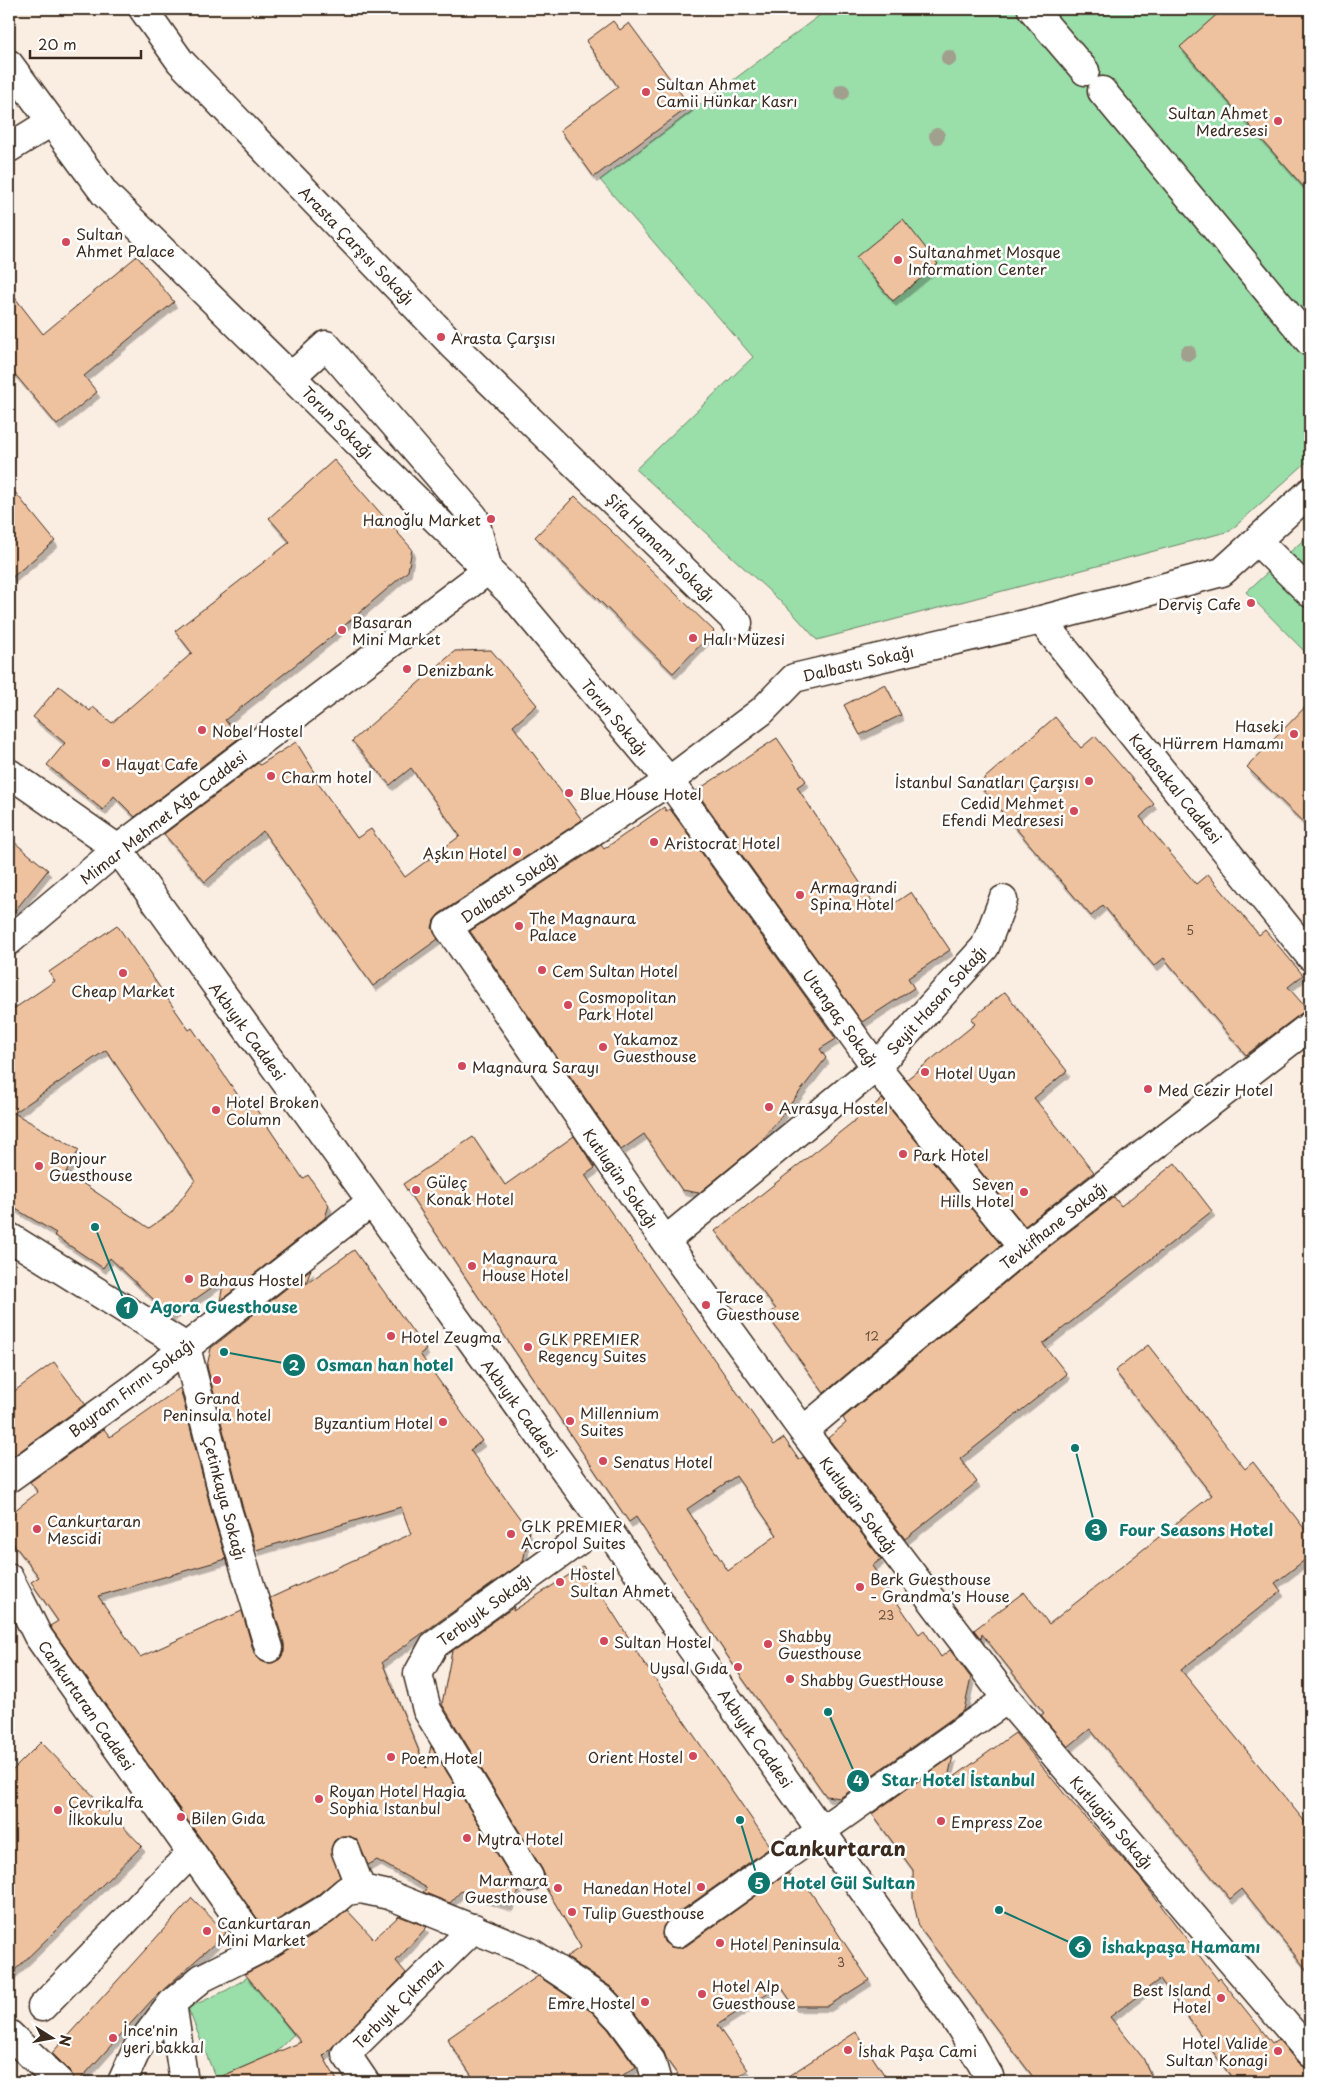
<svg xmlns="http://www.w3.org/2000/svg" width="1319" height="2091" viewBox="0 0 1319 2091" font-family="'Playpen Sans',sans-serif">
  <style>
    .green { fill: #9adeaa; stroke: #6a8464 }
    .building { fill: #efc29f; stroke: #3b2a1e; fill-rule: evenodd; filter: url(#shadow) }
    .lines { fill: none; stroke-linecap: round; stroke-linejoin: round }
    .minor-casing { stroke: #3b2a1e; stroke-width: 31 }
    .minor { stroke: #fff; stroke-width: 28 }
    .tree { fill: #a19f8d }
    .poi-dot { fill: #d1495b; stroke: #fff; stroke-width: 2 }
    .labels { text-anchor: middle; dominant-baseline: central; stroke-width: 5; stroke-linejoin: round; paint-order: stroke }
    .number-label { font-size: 12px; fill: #68503e }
    .poi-label { font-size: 15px; fill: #3b2a1e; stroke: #fff; text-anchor: start }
    .street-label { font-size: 15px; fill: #3b2a1e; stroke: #fff }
    .district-label { font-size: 20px; font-weight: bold; fill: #3b2a1e; stroke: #fff }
    .leader { fill: none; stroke: #0f766e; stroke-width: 2 }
    .callout-dot { fill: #0f766e; stroke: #fff; stroke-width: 2 }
    .mark-label { font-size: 15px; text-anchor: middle; font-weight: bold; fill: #fff }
    .callout-label { font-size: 16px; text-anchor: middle; font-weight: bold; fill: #0f766e; stroke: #fff; stroke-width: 5; stroke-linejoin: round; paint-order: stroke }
  </style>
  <defs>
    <filter id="shadow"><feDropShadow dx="3" dy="5.5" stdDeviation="0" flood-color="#0004"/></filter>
  </defs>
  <rect width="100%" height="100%" fill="#faede2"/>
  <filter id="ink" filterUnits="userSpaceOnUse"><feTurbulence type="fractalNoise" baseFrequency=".02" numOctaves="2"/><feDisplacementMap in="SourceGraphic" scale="10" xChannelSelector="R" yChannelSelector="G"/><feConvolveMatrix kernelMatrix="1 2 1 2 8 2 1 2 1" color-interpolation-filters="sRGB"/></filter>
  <g filter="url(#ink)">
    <!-- green -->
    <path class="green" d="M828 9H1310V459L1230 531 817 640 790 610 636 469 753 357 600 180Z
      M1310 534V657L1246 592Z
      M248 1977 294 2034 274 2054 216 2079 188 2008 227 1990Z"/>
    <!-- building -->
    <path class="building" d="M1223 9H1310V194L1180 47Z
      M613 21 620 30 629 23 690 106 594 177 560 130 618 87 586 41Z
      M903 219 938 264 893 301 856 257Z
      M137 256 174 302 84 376 97 392 57 425 9 367V290L43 334Z
      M334 460 412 549 408 571 331 637 225 720 239 738 135 817 114 796 103 810 47 765 65 743 33 717 59 686 90 711 93 707 112 723 192 653 175 631 290 542 269 518Z
      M9 485 55 541 9 580Z
      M575 496 714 631 673 673 535 537Z
      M491 650 537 705 513 726 582 820 439 914 434 920 432 928 438 939 373 986 263 831 205 882 164 834 258 763 260 765 296 742 318 777 315 779 357 838 371 829 405 877 460 836 411 768 390 785 352 741 455 651Z
      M885 684 901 715 860 735 844 705Z
      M1310 702V829L1247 767Z
      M1055 717 1081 748 1095 736 1154 804 1140 817 1196 884 1208 874 1259 935 1265 930 1303 975 1288 987 1307 1009 1246 1055 1164 958 1154 966 1103 905 1091 916 978 784Z
      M777 738 806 781 797 787 880 913 911 892 950 950 908 978 914 988 862 1022 696 791Z
      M664 807 666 811 670 809 836 1039 820 1049 826 1058 761 1142 699 1193 682 1190 644 1134 621 1150 470 931 601 845 604 849Z
      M9 838 48 870 9 918Z
      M117 925 189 1030 192 1028 248 1110 254 1106 303 1179 308 1175 329 1205 325 1218 220 1301 224 1279 171 1316 110 1258 103 1268 54 1235 56 1233 9 1205V1012L55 981 49 972ZM106 1050 195 1180 171 1213 149 1228 66 1172 79 1150 14 1113Z
      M1005 992 1067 1071 1034 1098 1094 1172 1025 1226 906 1080 975 1024 971 1019Z
      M882 1099 1001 1245 824 1393 767 1315 776 1309 715 1231Z
      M574 1136 595 1168 585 1175 774 1445 784 1438 799 1460 803 1457 881 1559 872 1566 919 1634 924 1630 941 1657 950 1650 971 1678 964 1710 840 1798 826 1796 740 1675 636 1517 629 1522 403 1184 473 1137 505 1185ZM736 1476 777 1535 728 1571 687 1509Z
      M1175 1163 1212 1211 1043 1344 1067 1374 960 1459 977 1482 905 1539 828 1438 846 1423 843 1418 1028 1263 1114 1197 1121 1206Z
      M354 1250 426 1350 420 1354 482 1441 470 1450 529 1531 523 1562 382 1662 426 1768 431 1746 516 1885 520 1890 509 1906 461 1891 450 1903 423 1892 427 1888 377 1860 368 1865 356 1839 349 1836H341L334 1841 331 1849 340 1877 315 1897 264 1928 51 1628 50 1626 58 1621 31 1582 39 1577 9 1538V1515L38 1492 30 1482 104 1429 110 1437 180 1388 212 1513 226 1559 98 1596 140 1657 242 1611 254 1653 258 1659 266 1663H273L280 1659 284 1652V1643L270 1598 411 1534 401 1507 256 1550 242 1505 207 1366 211 1348 311 1269 306 1284Z
      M1148 1345 1245 1469 1253 1462 1310 1536V1556L1275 1583 1281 1591 1181 1670 1310 1828V1974L1242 1889 1230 1899 1090 1729 1068 1747 1041 1715 1044 1713 982 1634 981 1639 974 1630 1024 1592 1049 1624 1212 1495 1115 1371Z
      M54 1362 85 1404 12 1457 9 1452V1395Z
      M583 1566 636 1649 635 1650 771 1847 668 1920 663 1927 662 1935 664 1942 671 1947 679 1948 686 1946 788 1873 799 1889 806 1885 869 1980 828 2006H794L780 1985 717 2025 748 2070 730 2082H683L667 2060 664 2052 631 2008 611 1987 566 1957 581 1947 543 1883 545 1876 542 1869 442 1704 452 1651 514 1607 513 1611Z
      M1015 1733 1067 1797 1140 1878 1218 1980 1220 1978 1272 2043 1278 2039 1298 2063 1304 2068H1310V2082H1235L1160 1979 1110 2017 1143 2058 1154 2082H1037L919 1927 913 1899V1870L872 1814 953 1756 947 1782Z
      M41 1742 142 1846 9 1976V1774Z
      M192 1898 226 1933 152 2000 78 2082H74L70 2071 52 2053Z
      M347 1910 374 1939 399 1916 427 1927 396 1961 406 1973 323 2056 338 2082H209L301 2042 245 1974 268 1962 332 1923Z
      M538 1976 592 2012 608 2029 636 2067 612 2082H476L447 2039Z
      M856 2032 889 2082H779Z"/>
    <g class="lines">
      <defs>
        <path id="minor" d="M143 9 180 61 455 347 738 623
          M1032 9 1085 71
          M9 64 105 194 512 594 669 781 876 1067 1023 1248
          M1102 91 1310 342
          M9 148 51 122
          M292 376 326 345 474 517 488 570
          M1310 492 1222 572 1041 620 794 678 762 711 669 781 448 927 665 1241 803 1431 1007 1699 1310 2053
          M1257 541 1310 593
          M1041 620 1310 956
          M9 773 118 849 603 1523 961 2028 989 2076 990 2082
          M9 941 118 849 488 570
          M9 1237 186 1347 227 1509 269 1648
          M665 1241 876 1067 985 947 1003 900
          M803 1431 1018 1251 1310 1026
          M9 1478 134 1388 371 1202
          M9 1578 38 1636 260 1949
          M346 1851 361 1889
          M529 1877 427 1710 418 1674 434 1645 603 1523
          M677 1933 1007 1699
          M172 2003 184 2082
          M42 2007 191 1853
          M9 2034 59 2082
          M122 2082 137 2049 172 2003 202 1978 260 1949 324 1910 346 1891 361 1889 389 1895 530 1952 602 2000 620 2019 651 2061 657 2082
          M365 2082 346 2054 474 1928"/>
      </defs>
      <!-- minor casing -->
      <use href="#minor" class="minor-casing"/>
      <!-- minor -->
      <use href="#minor" class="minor"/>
    </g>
    <!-- trees -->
    <g class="tree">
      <circle cx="949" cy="58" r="8"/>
      <circle cx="842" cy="92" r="8"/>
      <circle cx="937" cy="136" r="8"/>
      <circle cx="1188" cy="353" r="8"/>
    </g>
  </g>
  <!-- markers -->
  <g class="poi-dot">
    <circle cx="646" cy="92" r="5"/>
    <circle cx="1278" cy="121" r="5"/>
    <circle cx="66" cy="242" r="5"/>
    <circle cx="898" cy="260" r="5"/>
    <circle cx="441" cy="337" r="5"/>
    <circle cx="491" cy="519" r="5"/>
    <circle cx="1251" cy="603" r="5"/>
    <circle cx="342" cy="630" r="5"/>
    <circle cx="693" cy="638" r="5"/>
    <circle cx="407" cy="669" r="5"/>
    <circle cx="202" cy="730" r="5"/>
    <circle cx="1294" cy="734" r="5"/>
    <circle cx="106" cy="763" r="5"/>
    <circle cx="271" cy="776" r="5"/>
    <circle cx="1089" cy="781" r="5"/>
    <circle cx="569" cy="793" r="5"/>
    <circle cx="1074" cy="811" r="5"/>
    <circle cx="654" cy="842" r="5"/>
    <circle cx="517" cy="852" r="5"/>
    <circle cx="800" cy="895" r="5"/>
    <circle cx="519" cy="926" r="5"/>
    <circle cx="542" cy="970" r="5"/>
    <circle cx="123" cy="973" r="5"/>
    <circle cx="568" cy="1005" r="5"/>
    <circle cx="603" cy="1047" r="5"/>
    <circle cx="462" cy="1066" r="5"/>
    <circle cx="925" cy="1072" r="5"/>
    <circle cx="1148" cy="1089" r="5"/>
    <circle cx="769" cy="1107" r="5"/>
    <circle cx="216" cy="1110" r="5"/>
    <circle cx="903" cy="1154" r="5"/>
    <circle cx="39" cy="1166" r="5"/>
    <circle cx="416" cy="1190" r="5"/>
    <circle cx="1024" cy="1192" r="5"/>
    <circle cx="472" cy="1266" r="5"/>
    <circle cx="189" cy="1279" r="5"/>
    <circle cx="706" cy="1305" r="5"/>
    <circle cx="391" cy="1336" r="5"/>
    <circle cx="528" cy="1347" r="5"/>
    <circle cx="217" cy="1380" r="5"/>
    <circle cx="570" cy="1421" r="5"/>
    <circle cx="443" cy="1422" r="5"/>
    <circle cx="603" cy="1461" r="5"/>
    <circle cx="37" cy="1529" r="5"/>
    <circle cx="511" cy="1534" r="5"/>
    <circle cx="560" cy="1582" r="5"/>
    <circle cx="860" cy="1587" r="5"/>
    <circle cx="604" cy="1641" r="5"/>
    <circle cx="768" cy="1644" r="5"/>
    <circle cx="738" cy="1667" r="5"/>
    <circle cx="790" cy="1679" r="5"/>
    <circle cx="693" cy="1756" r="5"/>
    <circle cx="391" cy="1757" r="5"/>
    <circle cx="319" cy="1799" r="5"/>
    <circle cx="58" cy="1810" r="5"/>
    <circle cx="181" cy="1817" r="5"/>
    <circle cx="941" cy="1821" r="5"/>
    <circle cx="467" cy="1838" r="5"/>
    <circle cx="701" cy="1887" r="5"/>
    <circle cx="558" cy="1888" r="5"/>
    <circle cx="572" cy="1912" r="5"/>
    <circle cx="207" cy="1931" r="5"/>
    <circle cx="720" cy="1943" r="5"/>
    <circle cx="702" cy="1994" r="5"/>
    <circle cx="1221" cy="1998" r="5"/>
    <circle cx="645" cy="2002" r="5"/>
    <circle cx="113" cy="2038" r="5"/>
    <circle cx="848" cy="2050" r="5"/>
    <circle cx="1278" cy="2051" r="5"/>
  </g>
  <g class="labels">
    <!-- number labels -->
    <g class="number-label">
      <text x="1190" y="930">5</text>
      <text x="872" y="1336">12</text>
      <text x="886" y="1615">23</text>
      <text x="841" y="1962">3</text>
    </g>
    <!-- poi labels -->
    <g class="poi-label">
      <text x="656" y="83">Sultan Ahmet<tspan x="656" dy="17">Camii Hünkar Kasrı</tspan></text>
      <text x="1268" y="112" text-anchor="end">Sultan Ahmet<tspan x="1268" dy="17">Medresesi</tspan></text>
      <text x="76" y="233">Sultan<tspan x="76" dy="17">Ahmet Palace</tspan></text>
      <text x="908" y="251">Sultanahmet Mosque<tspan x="908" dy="17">Information Center</tspan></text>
      <text x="451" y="337">Arasta Çarşısı</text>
      <text x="481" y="519" text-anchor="end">Hanoğlu Market</text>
      <text x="1241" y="603" text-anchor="end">Derviş Cafe</text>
      <text x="352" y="621">Basaran<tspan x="352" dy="17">Mini Market</tspan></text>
      <text x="703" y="638">Halı Müzesi</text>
      <text x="417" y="669">Denizbank</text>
      <text x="1284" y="725" text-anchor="end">Haseki<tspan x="1284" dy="17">Hürrem Hamamı</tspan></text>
      <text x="212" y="730">Nobel Hostel</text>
      <text x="116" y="763">Hayat Cafe</text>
      <text x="281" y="776">Charm hotel</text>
      <text x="1079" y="781" text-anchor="end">İstanbul Sanatları Çarşısı</text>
      <text x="579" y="793">Blue House Hotel</text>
      <text x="1064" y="802" text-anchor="end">Cedid Mehmet<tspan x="1064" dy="17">Efendi Medresesi</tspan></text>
      <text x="664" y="842">Aristocrat Hotel</text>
      <text x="507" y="852" text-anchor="end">Aşkın Hotel</text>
      <text x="810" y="886">Armagrandi<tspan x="810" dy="17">Spina Hotel</tspan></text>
      <text x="529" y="917">The Magnaura<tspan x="529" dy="17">Palace</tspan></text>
      <text x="552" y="970">Cem Sultan Hotel</text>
      <text x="123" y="990" text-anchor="middle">Cheap Market</text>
      <text x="578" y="996">Cosmopolitan<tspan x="578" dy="17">Park Hotel</tspan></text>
      <text x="613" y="1038">Yakamoz<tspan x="613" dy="17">Guesthouse</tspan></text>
      <text x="472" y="1066">Magnaura Sarayı</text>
      <text x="935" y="1072">Hotel Uyan</text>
      <text x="1158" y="1089">Med Cezir Hotel</text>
      <text x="226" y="1101">Hotel Broken<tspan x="226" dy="17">Column</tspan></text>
      <text x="779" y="1107">Avrasya Hostel</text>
      <text x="913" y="1154">Park Hotel</text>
      <text x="49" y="1157">Bonjour<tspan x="49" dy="17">Guesthouse</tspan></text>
      <text x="426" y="1181">Güleç<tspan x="426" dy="17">Konak Hotel</tspan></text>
      <text x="1014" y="1183" text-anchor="end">Seven<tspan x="1014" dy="17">Hills Hotel</tspan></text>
      <text x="482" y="1257">Magnaura<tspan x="482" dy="17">House Hotel</tspan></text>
      <text x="199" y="1279">Bahaus Hostel</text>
      <text x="716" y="1296">Terace<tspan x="716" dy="17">Guesthouse</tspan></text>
      <text x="401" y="1336">Hotel Zeugma</text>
      <text x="538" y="1338">GLK PREMIER<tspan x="538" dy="17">Regency Suites</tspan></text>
      <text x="217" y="1397" text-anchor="middle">Grand<tspan x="217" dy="17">Peninsula hotel</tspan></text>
      <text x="580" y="1412">Millennium<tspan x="580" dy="17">Suites</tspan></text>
      <text x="433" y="1422" text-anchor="end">Byzantium Hotel</text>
      <text x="613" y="1461">Senatus Hotel</text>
      <text x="47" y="1520">Cankurtaran<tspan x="47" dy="17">Mescidi</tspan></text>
      <text x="521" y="1525">GLK PREMIER<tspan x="521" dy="17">Acropol Suites</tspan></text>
      <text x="570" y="1573">Hostel<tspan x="570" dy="17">Sultan Ahmet</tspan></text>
      <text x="870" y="1578">Berk Guesthouse<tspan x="870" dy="17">- Grandma's House</tspan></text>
      <text x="778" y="1635">Shabby<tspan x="778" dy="17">Guesthouse</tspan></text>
      <text x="614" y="1641">Sultan Hostel</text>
      <text x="728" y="1667" text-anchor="end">Uysal Gıda</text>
      <text x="800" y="1679">Shabby GuestHouse</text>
      <text x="683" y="1756" text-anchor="end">Orient Hostel</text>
      <text x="401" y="1757">Poem Hotel</text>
      <text x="329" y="1790">Royan Hotel Hagia<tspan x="329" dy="17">Sophia Istanbul</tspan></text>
      <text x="68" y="1801">Çevrikalfa<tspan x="68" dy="17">İlkokulu</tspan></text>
      <text x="191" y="1817">Bilen Gıda</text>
      <text x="951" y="1821">Empress Zoe</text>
      <text x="477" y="1838">Mytra Hotel</text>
      <text x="548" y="1879" text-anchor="end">Marmara<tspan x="548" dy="17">Guesthouse</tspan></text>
      <text x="691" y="1887" text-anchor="end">Hanedan Hotel</text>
      <text x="582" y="1912">Tulip Guesthouse</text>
      <text x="217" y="1922">Cankurtaran<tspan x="217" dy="17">Mini Market</tspan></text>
      <text x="730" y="1943">Hotel Peninsula</text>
      <text x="712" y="1985">Hotel Alp<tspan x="712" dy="17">Guesthouse</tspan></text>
      <text x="1211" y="1989" text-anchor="end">Best Island<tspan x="1211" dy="17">Hotel</tspan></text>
      <text x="635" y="2002" text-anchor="end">Emre Hostel</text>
      <text x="123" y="2029">İnce'nin<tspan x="123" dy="17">yeri bakkal</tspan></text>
      <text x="1268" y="2042" text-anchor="end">Hotel Valide<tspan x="1268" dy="17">Sultan Konagi</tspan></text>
      <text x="858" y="2050">İshak Paşa Cami</text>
    </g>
    <!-- street labels -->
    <g class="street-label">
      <text transform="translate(357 245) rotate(46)">Arasta Çarşısı Sokağı</text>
      <text transform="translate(338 422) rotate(45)">Torun Sokağı</text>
      <text transform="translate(661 547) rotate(45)">Şifa Hamamı Sokağı</text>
      <text transform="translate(858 663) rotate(-13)">Dalbastı Sokağı</text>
      <text transform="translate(615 717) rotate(50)">Torun Sokağı</text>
      <text transform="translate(1176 788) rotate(51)">Kabasakal Caddesi</text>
      <text transform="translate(163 817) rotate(-38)">Mimar Mehmet Ağa Caddesi</text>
      <text transform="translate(509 887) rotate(-34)">Dalbastı Sokağı</text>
      <text transform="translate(936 1000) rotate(-48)">Seyit Hasan Sokağı</text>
      <text transform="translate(841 1018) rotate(54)">Utangaç Sokağı</text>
      <text transform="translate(248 1031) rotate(54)">Akbıyık Caddesi</text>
      <text transform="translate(621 1178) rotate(55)">Kutlugün Sokağı</text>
      <text transform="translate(1053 1225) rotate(-38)">Tevkifhane Sokağı</text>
      <text transform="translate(131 1387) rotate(-37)">Bayram Fırını Sokağı</text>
      <text transform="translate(520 1408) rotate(54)">Akbıyık Caddesi</text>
      <text transform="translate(225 1498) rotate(75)">Çetinkaya Sokağı</text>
      <text transform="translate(859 1505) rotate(53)">Kutlugün Sokağı</text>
      <text transform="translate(484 1609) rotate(-36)">Terbıyık Sokağı</text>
      <text transform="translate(87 1705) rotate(55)">Cankurtaran Caddesi</text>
      <text transform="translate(756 1738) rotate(55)">Akbıyık Caddesi</text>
      <text transform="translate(1112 1822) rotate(49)">Kutlugün Sokağı</text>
      <text transform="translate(398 2003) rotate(-45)">Terbıyık Çıkmazı</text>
    </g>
    <!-- district labels -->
    <g class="district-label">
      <text x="838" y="1848">Cankurtaran</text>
    </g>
  </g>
  <!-- callouts -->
  <path class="leader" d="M95 1227L127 1308M224 1352L294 1365M1075 1448L1096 1530M828 1712L858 1781M740 1820L759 1883M999 1910L1080 1947"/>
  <g class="callout-dot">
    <circle cx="95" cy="1227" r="5"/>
    <circle cx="224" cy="1352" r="5"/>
    <circle cx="1075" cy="1448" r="5"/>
    <circle cx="828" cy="1712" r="5"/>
    <circle cx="740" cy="1820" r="5"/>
    <circle cx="999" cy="1910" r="5"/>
    <circle cx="127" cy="1308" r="12"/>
    <circle cx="294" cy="1365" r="12"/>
    <circle cx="1096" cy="1530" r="12"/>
    <circle cx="858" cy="1781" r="12"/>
    <circle cx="759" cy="1883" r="12"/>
    <circle cx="1080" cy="1947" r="12"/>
  </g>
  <g class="mark-label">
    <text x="127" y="1313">1</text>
    <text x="294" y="1371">2</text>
    <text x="1096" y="1535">3</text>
    <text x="858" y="1786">4</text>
    <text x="759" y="1889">5</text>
    <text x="1080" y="1952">6</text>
  </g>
  <g class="callout-label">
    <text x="224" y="1313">Agora Guesthouse</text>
    <text x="385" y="1371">Osman han hotel</text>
    <text x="1196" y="1536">Four Seasons Hotel</text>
    <text x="958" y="1786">Star Hotel İstanbul</text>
    <text x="849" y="1889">Hotel Gül Sultan</text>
    <text x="1181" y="1953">İshakpaşa Hamamı</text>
  </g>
  <!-- margin -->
  <rect width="1319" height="2091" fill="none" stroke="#fff" stroke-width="30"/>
  <rect x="15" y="15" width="1289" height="2061" fill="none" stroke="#3b2a1e" stroke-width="2" filter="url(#ink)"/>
  <!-- north arrow -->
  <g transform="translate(52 2038) rotate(101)" stroke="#ffffff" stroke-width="4" paint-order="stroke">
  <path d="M0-4L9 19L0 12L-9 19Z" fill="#3b2a1e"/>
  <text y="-8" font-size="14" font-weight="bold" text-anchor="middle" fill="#3b2a1e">N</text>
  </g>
  <!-- scale -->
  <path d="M30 50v8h111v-8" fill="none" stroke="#3b2a1e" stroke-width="2.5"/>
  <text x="38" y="50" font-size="15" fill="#3b2a1e" stroke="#ffffff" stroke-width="4" paint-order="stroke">20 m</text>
</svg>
